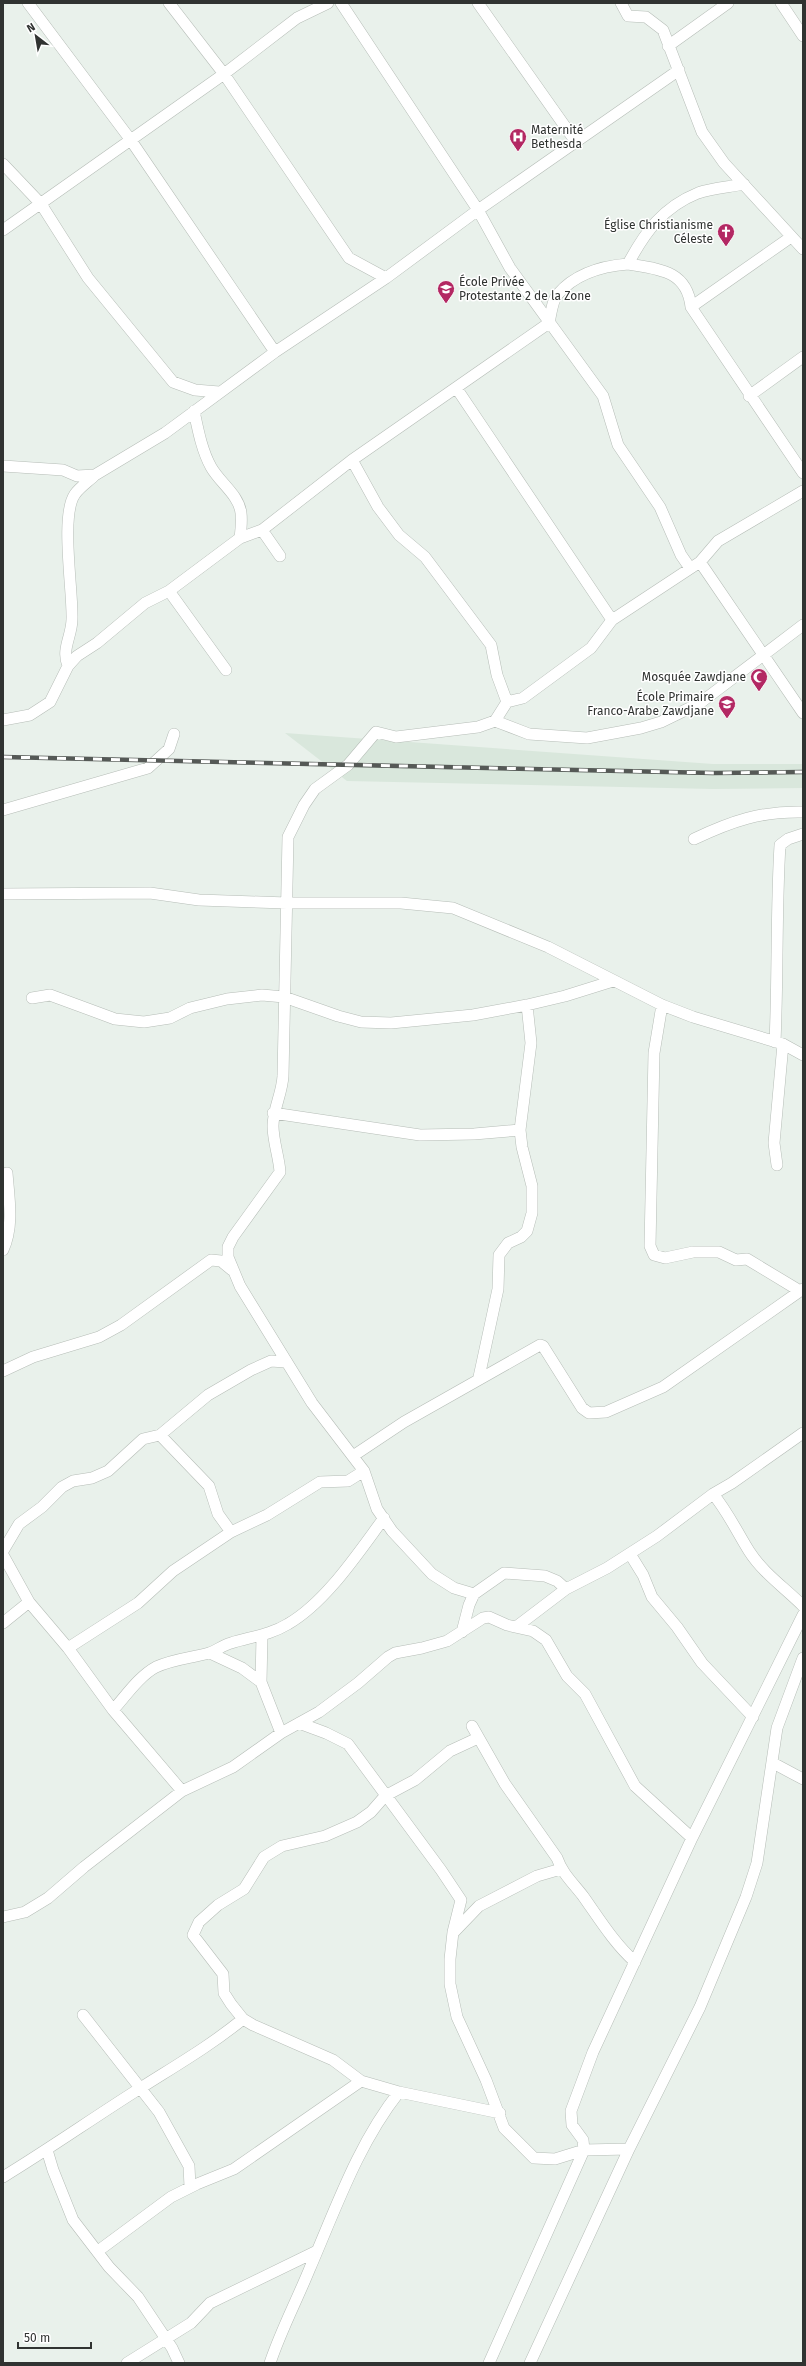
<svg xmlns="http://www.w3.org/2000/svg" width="806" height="2366" viewBox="0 0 806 2366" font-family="'Fira Sans',sans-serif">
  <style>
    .built { fill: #d9e7dc }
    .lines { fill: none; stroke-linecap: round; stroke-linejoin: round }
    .street-casing { stroke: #b6bdb7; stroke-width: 12 }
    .street { stroke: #fff; stroke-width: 11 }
    .rail-casing { stroke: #555956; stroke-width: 4.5 }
    .rail { stroke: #fff; stroke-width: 3; stroke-dasharray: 9; stroke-linecap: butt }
    .labels { text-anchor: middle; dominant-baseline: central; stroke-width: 3; stroke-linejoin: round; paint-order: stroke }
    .poi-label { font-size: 12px; fill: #303331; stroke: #fff; text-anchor: end }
  </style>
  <rect width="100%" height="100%" fill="#e9f1eb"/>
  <!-- built -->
  <path class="built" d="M285 733 713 764H803V788L713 789 347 781Z"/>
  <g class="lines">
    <defs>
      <path id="street" d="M28 3 130 139 275 352
        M169 3 224 74 349 258 386 278
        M341 3 478 210 510 268 603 396 618 445 660 507 681 555 690 568
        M478 3 576 142
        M621 3 628 16 646 17 663 30 702 132 724 163 803 249
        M781 3 803 36
        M668 46 728 3
        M3 164 41 204 88 278 173 382 195 390 219 392
        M3 230 224 74 297 18 328 3
        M628 264C658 269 687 270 691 307L803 473
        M691 307 791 237
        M457 389 612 620
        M749 396 803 357
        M194 411C198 430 202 451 211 467 220 483 239 495 241 513 242 521 241 530 240 538
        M352 460 378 507 399 535 425 557 491 645 497 675 507 702
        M3 466 63 470 77 476 95 475 165 433 275 352 386 278 478 210 679 70
        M262 530 280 556
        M700 562 803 713
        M169 591 226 670
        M68 666C61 649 72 636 72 619 73 591 60 515 75 494 80 487 89 481 95 475
        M3 720 30 715 50 702 68 666 77 656 97 643 145 603 169 591 240 538 262 530 352 460 549 323C551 315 552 300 558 294 575 274 603 266 628 264 645 232 663 207 698 193 712 188 730 187 744 184
        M495 721 529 734 587 738 641 728 661 722 700 703 803 625
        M3 810 148 768 169 749 174 734
        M694 839C732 821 761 811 803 812
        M3 894 150 893 199 900 287 903H401L453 908 548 947 662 1005 693 1017 783 1044 803 1055
        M32 998 50 995 115 1019 144 1022 170 1018 190 1008 227 999 262 995 284 997 338 1016 361 1022 391 1023 473 1015 527 1005 565 996 613 981
        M662 1005 654 1053 650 1246 654 1255 665 1258 693 1252H719L736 1260 747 1259 800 1291
        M775 1042C778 976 776 910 780 845L788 839 803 834
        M273 1113 420 1135 474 1134 520 1130
        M777 1165 774 1143 783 1044
        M3 1250C14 1226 9 1199 7 1173
        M3 1371 33 1357 99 1337 121 1325 211 1260 221 1261 232 1270
        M479 1377 498 1289 499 1255 508 1243 521 1237 527 1231 532 1213V1186L522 1147 520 1130 531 1043 527 1005
        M160 1435 209 1486 218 1514 231 1532
        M353 1456 404 1422 540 1345 543 1346 582 1408 589 1413 606 1412 663 1387 803 1289
        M713 1494C728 1512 737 1532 749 1551 763 1573 785 1588 803 1606
        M3 1551 19 1524 42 1507 62 1487 73 1481 92 1478 108 1471 143 1439 160 1435 208 1395 251 1370 271 1361 285 1362
        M630 1554 643 1575 652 1597 677 1627 702 1663 753 1717
        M3 1555 29 1602 68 1648 113 1710C125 1697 139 1676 156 1667 173 1659 191 1658 209 1653 216 1651 223 1645 231 1643 250 1637 270 1635 288 1624 326 1602 358 1553 384 1518
        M474 1594 454 1588 432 1574 392 1531 377 1509 364 1471 312 1403 240 1286 228 1257V1247L233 1237 280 1172C279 1157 273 1141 273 1126 273 1109 282 1094 283 1076L288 837 304 805 315 789 348 765 376 732 396 737 478 727 495 721 507 702 523 698 591 648 612 620 700 562 718 541 803 491
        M3 1623 29 1602
        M516 1627 566 1589 607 1568 657 1536 713 1494 732 1483 803 1433
        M462 1632 469 1605 474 1594 504 1573 545 1576 557 1581 566 1589
        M262 1636 261 1682 281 1733
        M68 1648 138 1603 173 1571 231 1532 267 1515 320 1482 348 1481 364 1471
        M210 1653 242 1668 261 1682
        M113 1710 182 1791
        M299 1723 326 1733 348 1744 441 1870 461 1900 453 1932 450 1959V1984L457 2017 486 2080 504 2128 534 2158 555 2159 584 2150 629 2149
        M472 1726 505 1784 557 1858C562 1873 573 1883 583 1896 600 1920 614 1943 635 1962
        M478 1738 450 1751 415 1780 385 1796 371 1812 357 1822 325 1836 282 1846 264 1857 244 1889 218 1905 199 1922 193 1935 223 1974 224 1993 231 2004 243 2019 253 2025 333 2060 361 2081 399 2092 500 2113
        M773 1763 803 1779
        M3 1917 25 1912 48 1898 84 1867 182 1791 233 1767 281 1733 319 1712 358 1683 388 1657 395 1653 422 1648 447 1641 483 1618 489 1617 507 1625 533 1631 546 1640 567 1676 585 1694 635 1786 692 1838
        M454 1932 479 1906 537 1876 561 1869
        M83 2015 159 2112 189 2166 190 2187
        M47 2150 53 2170 73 2220 109 2267 138 2297 172 2348 179 2363
        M3 2177C49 2149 93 2118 139 2089 175 2066 210 2046 243 2019
        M98 2251 171 2197 197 2184 234 2169 361 2081
        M127 2363 191 2323 210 2303 317 2251
        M270 2363C281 2330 297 2300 310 2268 336 2208 358 2144 399 2092
        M489 2363 584 2150 583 2140 572 2125 571 2111 593 2052 692 1838 803 1615
        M530 2363 629 2149 700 2007 746 1897 757 1863 777 1728 803 1658"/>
    </defs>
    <!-- street casing -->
    <use href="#street" class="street-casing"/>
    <!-- street -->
    <use href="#street" class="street"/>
    <defs>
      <path id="rail" d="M3 757 713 773 803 772"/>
    </defs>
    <!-- rail casing -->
    <use href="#rail" class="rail-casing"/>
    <!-- rail -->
    <use href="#rail" class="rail"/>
  </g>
  <!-- icons -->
  <defs>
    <symbol id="hospital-pin" viewBox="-11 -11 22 30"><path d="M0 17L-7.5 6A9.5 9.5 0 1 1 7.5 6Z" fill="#b32863" stroke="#fff"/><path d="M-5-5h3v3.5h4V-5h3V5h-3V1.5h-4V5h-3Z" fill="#fff"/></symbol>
    <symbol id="church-pin" viewBox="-11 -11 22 30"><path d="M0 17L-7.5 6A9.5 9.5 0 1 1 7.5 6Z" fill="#b32863" stroke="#fff"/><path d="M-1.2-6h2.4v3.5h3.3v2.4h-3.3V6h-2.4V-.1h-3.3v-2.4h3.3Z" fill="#fff"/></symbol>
    <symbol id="school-pin" viewBox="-11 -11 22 30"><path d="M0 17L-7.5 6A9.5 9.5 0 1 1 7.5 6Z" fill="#b32863" stroke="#fff"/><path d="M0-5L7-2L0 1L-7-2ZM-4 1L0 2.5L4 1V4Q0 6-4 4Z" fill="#fff"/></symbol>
    <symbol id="mosque-pin" viewBox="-11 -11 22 30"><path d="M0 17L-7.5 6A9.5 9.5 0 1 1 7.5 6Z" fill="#b32863" stroke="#fff"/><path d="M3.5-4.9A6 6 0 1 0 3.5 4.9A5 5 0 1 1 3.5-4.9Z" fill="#fff"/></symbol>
  </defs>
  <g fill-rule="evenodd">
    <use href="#hospital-pin" x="508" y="127" width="20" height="27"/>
    <use href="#church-pin" x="716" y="222" width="20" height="27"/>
    <use href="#school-pin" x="436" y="279" width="20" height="27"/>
    <use href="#mosque-pin" x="749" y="667" width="20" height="27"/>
    <use href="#school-pin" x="717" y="694" width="20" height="27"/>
  </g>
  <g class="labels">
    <!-- poi labels -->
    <g class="poi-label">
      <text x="531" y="130" text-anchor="start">Maternité<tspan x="531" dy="14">Bethesda</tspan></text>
      <text x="713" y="225">Église Christianisme<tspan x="713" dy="14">Céleste</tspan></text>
      <text x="459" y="282" text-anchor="start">École Privée<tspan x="459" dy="14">Protestante 2 de la Zone</tspan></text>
      <text x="746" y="677">Mosquée Zawdjane</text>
      <text x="714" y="697">École Primaire<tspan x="714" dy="14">Franco-Arabe Zawdjane</tspan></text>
    </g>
  </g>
  <!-- border -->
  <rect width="806" height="2366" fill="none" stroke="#303331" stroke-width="8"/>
  <!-- north arrow -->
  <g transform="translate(36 36) rotate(329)" stroke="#ffffff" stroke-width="3" paint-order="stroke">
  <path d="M0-3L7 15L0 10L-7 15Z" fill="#303331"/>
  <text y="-6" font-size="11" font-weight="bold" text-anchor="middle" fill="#303331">N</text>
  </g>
  <!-- scale -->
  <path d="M18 2342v6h73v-6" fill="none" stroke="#303331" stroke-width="2"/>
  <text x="24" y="2342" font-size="12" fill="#303331" stroke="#ffffff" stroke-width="3" paint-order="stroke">50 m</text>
</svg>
